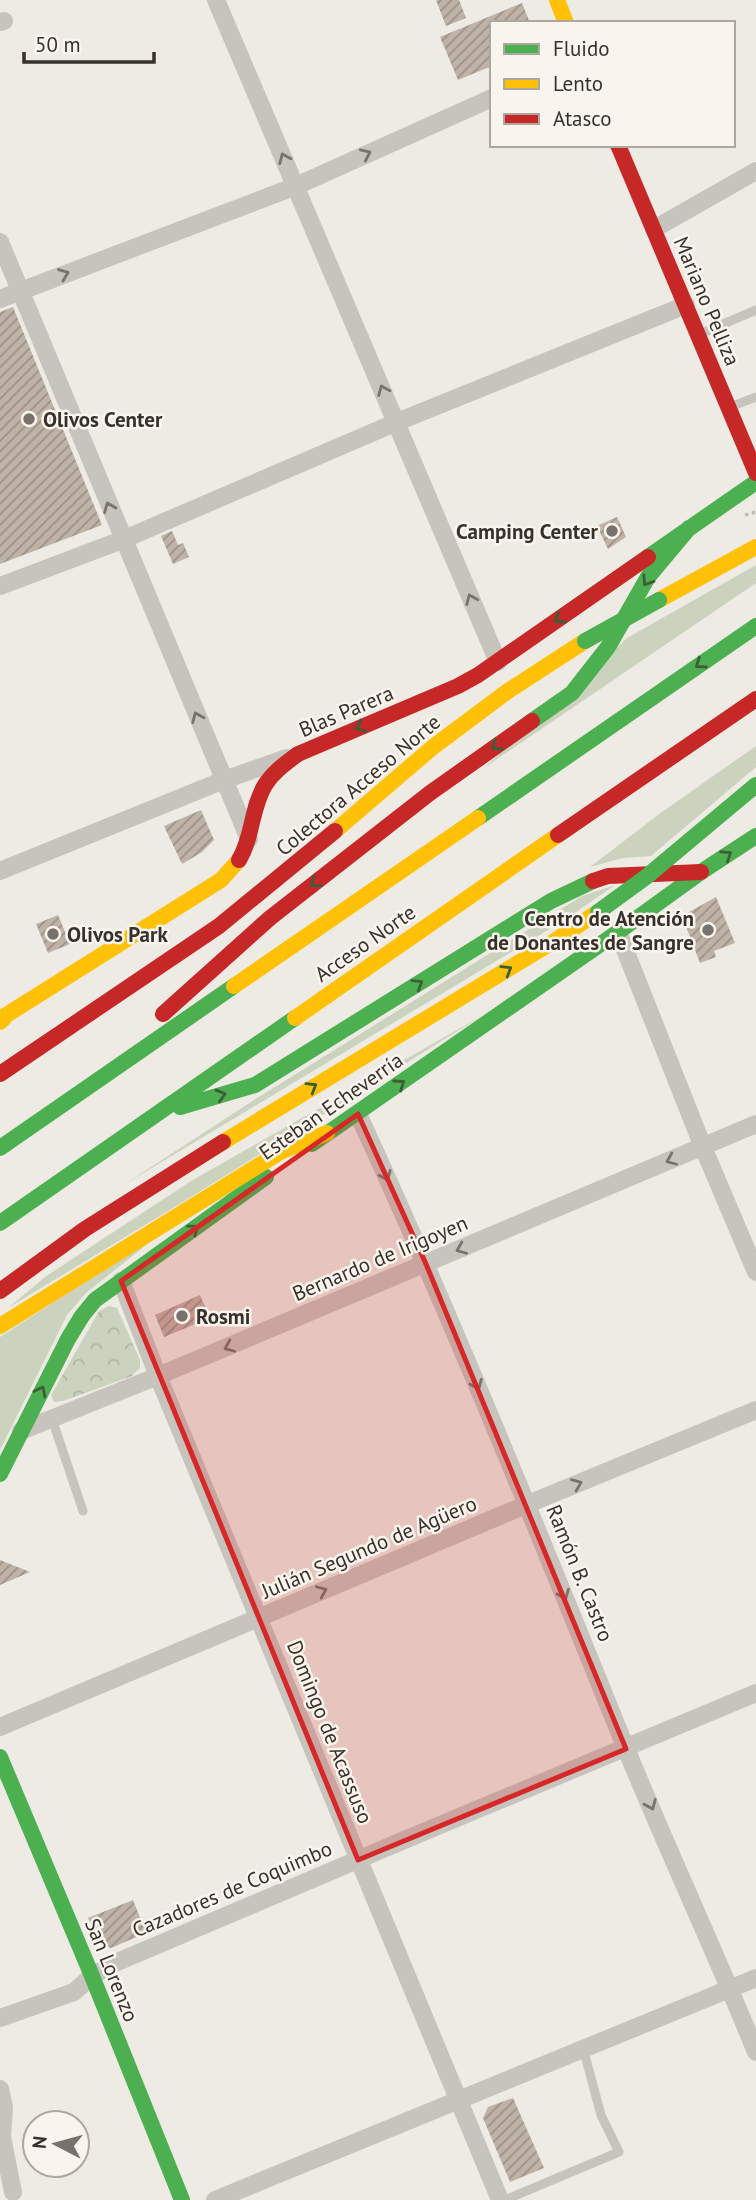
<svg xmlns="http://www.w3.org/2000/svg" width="756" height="2200" viewBox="0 0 756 2200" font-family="'PT Sans',sans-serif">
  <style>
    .grass { fill: #cbd3bf }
    .park { fill: url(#park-crowns) }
    .building { fill: url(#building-hatch) }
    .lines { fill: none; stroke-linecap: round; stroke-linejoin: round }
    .path { stroke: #c0bbb5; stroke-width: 3.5; stroke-dasharray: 3.5 3.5; stroke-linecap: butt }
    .lane { stroke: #c7c3bd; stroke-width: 9 }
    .street { stroke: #c7c3bd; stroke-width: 18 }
    .fast { stroke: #4caf50; stroke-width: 16 }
    .slow { stroke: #ffc107; stroke-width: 16 }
    .jam { stroke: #c62828; stroke-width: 16 }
    .fast-bridge { stroke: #4caf50; stroke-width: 16 }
    .oneway { stroke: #78736d }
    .oneway2 { stroke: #3f5d38 }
    .marked { fill: #d62828; fill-opacity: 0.2; stroke: #d62828; stroke-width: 5; stroke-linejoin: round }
    .poi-dot { fill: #77726c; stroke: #f9f5ec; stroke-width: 2.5 }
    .labels { text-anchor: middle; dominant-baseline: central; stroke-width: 5; stroke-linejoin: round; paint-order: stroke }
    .street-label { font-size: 21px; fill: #38312b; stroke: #f9f5ec }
    .poi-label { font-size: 21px; font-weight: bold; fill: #38312b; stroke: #f9f5ec; text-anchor: start }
  </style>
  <defs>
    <pattern id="park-crowns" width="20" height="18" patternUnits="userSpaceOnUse" patternTransform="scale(1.75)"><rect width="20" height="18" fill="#cbd3bf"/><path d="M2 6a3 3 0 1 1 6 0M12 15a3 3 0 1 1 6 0" fill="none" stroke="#afb6a4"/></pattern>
    <pattern id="building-hatch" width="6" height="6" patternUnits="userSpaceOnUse" patternTransform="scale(1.75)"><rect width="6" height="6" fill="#bfb2a7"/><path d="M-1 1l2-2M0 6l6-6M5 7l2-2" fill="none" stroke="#9c9188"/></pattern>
  </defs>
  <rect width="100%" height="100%" fill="#edebe4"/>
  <!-- grass -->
  <path class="grass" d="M756 565V583L484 768 627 638Z
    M756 746V767L651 856 623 858 590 867 662 812Z
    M615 885 563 921 125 1184 254 1100 582 896Z
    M485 1014 183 1202 8 1308 45 1277 191 1181Z
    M165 1230 86 1293 67 1315 0 1450V1337Z"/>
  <!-- park -->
  <path class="park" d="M109 1306 117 1308 140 1360V1368L132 1376 63 1401 54 1402 51 1395 99 1311Z"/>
  <!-- building -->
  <path class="building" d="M436 0H459L466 18 446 26Z
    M522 3 530 23H492V66L458 80 440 37Z
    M13 307 102 525 0 564V312Z
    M617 517 626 537 608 549 597 526Z
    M172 531 178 545 183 543 189 557 173 564 161 536Z
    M201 810 214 840 202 852 182 864 164 826Z
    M716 897 735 943 714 951 716 957 700 963 682 916Z
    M58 915 70 944 48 953 36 924Z
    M200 1295 210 1318 164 1337 155 1315Z
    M0 1560 30 1572 0 1585Z
    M133 1900 146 1933 111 1948 100 1944 88 1918Z
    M513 2098 544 2168 510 2182 483 2118 488 2107Z"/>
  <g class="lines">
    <!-- path -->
    <path class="path" d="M745 515 756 512"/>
    <!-- lane -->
    <path class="lane" d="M700 334 756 310
      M730 407 756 397
      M52 1419 83 1511
      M505 2200 619 2152 601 2115 583 2048"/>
    <!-- street -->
    <path class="street" d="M216 0 498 662
      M0 22 4 21
      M654 229 756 171
      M0 242 249 839
      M0 299 296 186 492 98
      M0 586 122 540 397 422 686 305
      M0 871 224 780 287 758
      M618 932 703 1147 756 1272
      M358 1114C454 1322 539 1534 625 1746 667 1849 714 1949 756 2052
      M121 1281 158 1376 500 2200
      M21 1431 158 1376 756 1124
      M0 1727 528 1504 756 1410
      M0 2018 74 1992 92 1976 115 1963 402 1841 756 1693
      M0 2089 4 2107 2 2137 13 2192
      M215 2200 756 1978"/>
    <!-- fast -->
    <path class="fast" d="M648 557 756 482
      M532 721 572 693 608 647 648 577 689 528
      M478 818 756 626
      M180 1107 255 1085 551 901 593 881
      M312 1144 618 932 701 872 756 836
      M0 1148 234 986
      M0 1223 295 1018
      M0 1474 68 1339 82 1316 95 1300 266 1177
      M0 1757 92 1976 182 2200"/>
    <!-- slow -->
    <path class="slow" d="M557 0 566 23
      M659 600 756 547
      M335 831 433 747 508 691 585 641
      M234 986 478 818
      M295 1018 558 835
      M0 1019 221 880 239 860
      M0 1022 5 1017
      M223 1142 556 940 598 912
      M0 1326 282 1151 327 1133"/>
    <!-- jam -->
    <path class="jam" d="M618 145 756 473
      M558 835 756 699
      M239 860C253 837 251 808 265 785 273 772 286 763 298 754L458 686 478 675 648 557
      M593 881 608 876 701 872
      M163 1014 270 918 430 793 532 721
      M0 1074 219 926 335 831
      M0 1291 85 1229 223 1142"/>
    <!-- fast-bridge -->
    <path class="fast-bridge" d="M585 641 659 600
      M598 912 646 877 756 785"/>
  </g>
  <!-- one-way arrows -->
  <defs><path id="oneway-chevron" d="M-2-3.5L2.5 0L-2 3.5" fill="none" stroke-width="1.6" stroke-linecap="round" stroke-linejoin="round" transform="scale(1.75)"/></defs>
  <g class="oneway">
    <use href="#oneway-chevron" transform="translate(366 154) rotate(-24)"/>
    <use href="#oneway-chevron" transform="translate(284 158) rotate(-113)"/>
    <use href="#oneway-chevron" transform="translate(64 274) rotate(-21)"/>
    <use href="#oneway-chevron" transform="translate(383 390) rotate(-113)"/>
    <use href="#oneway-chevron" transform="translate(109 507) rotate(-112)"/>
    <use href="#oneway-chevron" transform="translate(471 599) rotate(-113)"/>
    <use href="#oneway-chevron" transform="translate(197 717) rotate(-113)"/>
    <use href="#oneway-chevron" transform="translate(671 1160) rotate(157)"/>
    <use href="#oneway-chevron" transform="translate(386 1176) rotate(66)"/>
    <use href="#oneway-chevron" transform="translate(461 1249) rotate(157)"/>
    <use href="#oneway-chevron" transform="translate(229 1347) rotate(157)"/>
    <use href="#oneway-chevron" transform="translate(477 1385) rotate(67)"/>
    <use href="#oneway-chevron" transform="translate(577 1484) rotate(-22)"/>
    <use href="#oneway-chevron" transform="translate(322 1591) rotate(-23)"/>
    <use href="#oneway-chevron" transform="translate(564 1595) rotate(68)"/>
    <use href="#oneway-chevron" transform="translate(651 1805) rotate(67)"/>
  </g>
  <g class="oneway2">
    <use href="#oneway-chevron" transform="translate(647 581) rotate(123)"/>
    <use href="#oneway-chevron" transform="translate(559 619) rotate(145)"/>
    <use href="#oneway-chevron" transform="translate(700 664) rotate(145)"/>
    <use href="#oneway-chevron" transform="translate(360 727) rotate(157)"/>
    <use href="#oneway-chevron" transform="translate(496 746) rotate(145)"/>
    <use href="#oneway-chevron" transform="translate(727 855) rotate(-33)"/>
    <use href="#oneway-chevron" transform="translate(315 883) rotate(142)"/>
    <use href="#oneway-chevron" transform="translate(507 970) rotate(-31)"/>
    <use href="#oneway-chevron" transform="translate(418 984) rotate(-32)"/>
    <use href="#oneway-chevron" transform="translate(400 1084) rotate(-35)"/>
    <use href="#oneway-chevron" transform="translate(312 1087) rotate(-31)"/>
    <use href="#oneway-chevron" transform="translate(221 1095) rotate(-16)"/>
    <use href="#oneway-chevron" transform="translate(194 1229) rotate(-36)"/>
    <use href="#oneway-chevron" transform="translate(41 1391) rotate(-63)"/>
  </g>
  <!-- marked area -->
  <path class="marked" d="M358 1114 426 1264 626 1749 358 1860 121 1281Z"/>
  <!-- markers -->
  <g class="poi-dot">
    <circle cx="29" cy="419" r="7"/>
    <circle cx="612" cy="531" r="7"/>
    <circle cx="708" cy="930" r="7"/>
    <circle cx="53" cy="934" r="7"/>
    <circle cx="182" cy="1316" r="7"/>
  </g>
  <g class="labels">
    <!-- street labels -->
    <g class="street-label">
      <text transform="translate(707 301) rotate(67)">Mariano Pelliza</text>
      <text transform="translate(346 711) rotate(-23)">Blas Parera</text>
      <text transform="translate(358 785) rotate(-40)">Colectora Acceso Norte</text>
      <text transform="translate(365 943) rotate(-35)">Acceso Norte</text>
      <text transform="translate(331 1106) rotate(-35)">Esteban Echeverría</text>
      <text transform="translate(380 1258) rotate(-23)">Bernardo de Irigoyen</text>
      <text transform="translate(369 1547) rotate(-23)">Julián Segundo de Agüero</text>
      <text transform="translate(580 1573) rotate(68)">Ramón B. Castro</text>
      <text transform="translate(330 1732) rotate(68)">Domingo de Acassuso</text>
      <text transform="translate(232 1889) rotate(-23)">Cazadores de Coquimbo</text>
      <text transform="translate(112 1970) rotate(68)">San Lorenzo</text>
    </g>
    <!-- poi labels -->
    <g class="poi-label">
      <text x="43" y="419">Olivos Center</text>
      <text x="598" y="531" text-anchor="end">Camping Center</text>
      <text x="694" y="918" text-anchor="end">Centro de Atención<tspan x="694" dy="24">de Donantes de Sangre</tspan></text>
      <text x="67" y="934">Olivos Park</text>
      <text x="196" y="1316">Rosmi</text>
    </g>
  </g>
  <!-- legend -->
  <rect x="490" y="21" width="245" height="126" fill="#f9f5ec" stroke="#aca79f" stroke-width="2"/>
  <rect x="504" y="44" width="35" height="10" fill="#4caf50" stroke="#aca79f" stroke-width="2"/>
  <text x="553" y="56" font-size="21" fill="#38312b">Fluido</text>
  <rect x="504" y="79" width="35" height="10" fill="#ffc107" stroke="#aca79f" stroke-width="2"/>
  <text x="553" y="91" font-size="21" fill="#38312b">Lento</text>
  <rect x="504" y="114" width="35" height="10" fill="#c62828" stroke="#aca79f" stroke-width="2"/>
  <text x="553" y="126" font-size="21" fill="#38312b">Atasco</text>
  <!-- north arrow -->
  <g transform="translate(56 2144) rotate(276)"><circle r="33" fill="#f9f5ec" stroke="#aca79f" stroke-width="2"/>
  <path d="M0-5L12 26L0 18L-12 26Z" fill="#77726c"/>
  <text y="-10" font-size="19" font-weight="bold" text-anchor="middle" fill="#38312b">N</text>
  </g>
  <!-- scale -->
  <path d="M24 52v10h130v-10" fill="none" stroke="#38312b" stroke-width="3.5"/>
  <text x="35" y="52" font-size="21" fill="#38312b" stroke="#f9f5ec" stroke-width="5" paint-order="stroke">50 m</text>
</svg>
